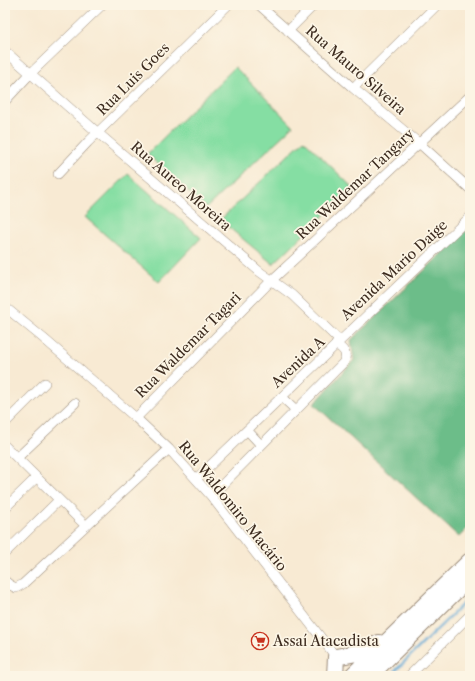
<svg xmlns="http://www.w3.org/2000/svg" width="475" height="681" viewBox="0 0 475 681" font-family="'Libre Caslon Text',serif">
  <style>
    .green { fill: #85dea3; stroke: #608460 }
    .forest { fill: #6cbd89; stroke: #547454 }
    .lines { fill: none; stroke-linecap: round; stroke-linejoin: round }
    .stream { stroke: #5ea7d5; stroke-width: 2.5 }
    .street-casing { stroke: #9a8a78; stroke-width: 10 }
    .highway-casing { stroke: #9a8a78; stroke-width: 18 }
    .street { stroke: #fff; stroke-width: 9 }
    .highway { stroke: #fff; stroke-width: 16 }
    .labels { text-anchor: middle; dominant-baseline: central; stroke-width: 3.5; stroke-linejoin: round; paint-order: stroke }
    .street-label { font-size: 14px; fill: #3b2a1e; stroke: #fcf5e5 }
    .poi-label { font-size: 14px; fill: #3b2a1e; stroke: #fcf5e5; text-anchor: start }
  </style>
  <rect width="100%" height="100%" fill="#fcf5e5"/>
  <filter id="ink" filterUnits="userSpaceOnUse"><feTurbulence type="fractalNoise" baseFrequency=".025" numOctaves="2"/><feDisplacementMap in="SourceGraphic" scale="8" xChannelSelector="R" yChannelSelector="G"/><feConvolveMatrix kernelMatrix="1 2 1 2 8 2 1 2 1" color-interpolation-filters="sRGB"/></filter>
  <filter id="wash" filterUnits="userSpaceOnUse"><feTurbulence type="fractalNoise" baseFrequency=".012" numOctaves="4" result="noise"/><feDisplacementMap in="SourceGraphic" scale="16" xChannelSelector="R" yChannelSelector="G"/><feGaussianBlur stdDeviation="0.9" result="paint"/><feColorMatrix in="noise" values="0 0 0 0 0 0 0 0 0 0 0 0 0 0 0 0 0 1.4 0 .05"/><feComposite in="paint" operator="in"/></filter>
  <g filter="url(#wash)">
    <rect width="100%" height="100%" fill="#f8ead3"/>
    <!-- green -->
    <path class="green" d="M235 67 293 126 206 208 147 154Z
      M304 140 353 188 273 264 220 220Z
      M128 174 201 238 159 282 85 217Z"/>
    <!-- forest -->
    <path class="forest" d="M470 227V526L459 537 314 404 354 360 351 340Z"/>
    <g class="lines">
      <!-- stream -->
      <path class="stream" d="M390 676 470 597"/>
    </g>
  </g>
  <g filter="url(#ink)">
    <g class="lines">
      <defs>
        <path id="street" d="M259 5 353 88 420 144 470 189
          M288 31 314 5
          M5 51 98 133 260 272 292 295 340 341
          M353 88 437 5
          M5 101 30 74 102 5
          M58 174 88 142 228 5
          M5 307 43 338 136 418 169 449 211 496 336 657
          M282 397 296 410
          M75 403 17 458 86 526
          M136 418 272 280 470 96
          M5 423 45 383
          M247 430 261 445
          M5 446 17 458
          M196 479 340 341 470 217
          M211 496 344 362C348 353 343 349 336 344
          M5 508 36 478
          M5 553 59 500
          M5 581 10 585 16 588 23 584 169 449
          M409 676 470 615"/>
        <path id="highway" d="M335 676 336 657 362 652 379 643
          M352 676 470 561
          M369 676 470 577"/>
      </defs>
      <!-- street casing -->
      <use href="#street" class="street-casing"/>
      <!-- highway casing -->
      <use href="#highway" class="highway-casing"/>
      <!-- street -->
      <use href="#street" class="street"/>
      <!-- highway -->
      <use href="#highway" class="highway"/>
    </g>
  </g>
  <!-- icons -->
  <defs>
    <symbol id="supermarket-ring" viewBox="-11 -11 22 22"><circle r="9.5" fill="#fcf5e5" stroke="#c8321e" stroke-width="1.5"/><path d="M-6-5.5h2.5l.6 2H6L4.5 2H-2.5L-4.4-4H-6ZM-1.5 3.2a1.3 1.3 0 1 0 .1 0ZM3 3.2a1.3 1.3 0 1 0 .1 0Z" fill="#c8321e"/></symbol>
  </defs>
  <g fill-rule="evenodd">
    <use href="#supermarket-ring" x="250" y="631" width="20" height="20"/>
  </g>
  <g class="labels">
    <!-- street labels -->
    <g class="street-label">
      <text transform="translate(356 70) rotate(41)">Rua Mauro Silveira</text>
      <text transform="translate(133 79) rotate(-45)">Rua Luis Goes</text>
      <text transform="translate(355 184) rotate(-43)">Rua Waldemar Tangary</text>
      <text transform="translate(181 186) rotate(41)">Rua Aureo Moreira</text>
      <text transform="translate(394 270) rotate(-43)">Avenida Mario Daige</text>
      <text transform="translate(188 345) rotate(-45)">Rua Waldemar Tagari</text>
      <text transform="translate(298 362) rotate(-43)">Avenida A</text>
      <text transform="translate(233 506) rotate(51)">Rua Waldomiro Macário</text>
    </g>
    <!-- poi labels -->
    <g class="poi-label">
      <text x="273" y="641">Assaí Atacadista</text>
    </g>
  </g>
  <!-- margin -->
  <rect width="475" height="681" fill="none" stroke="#fcf5e5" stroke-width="20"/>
</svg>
